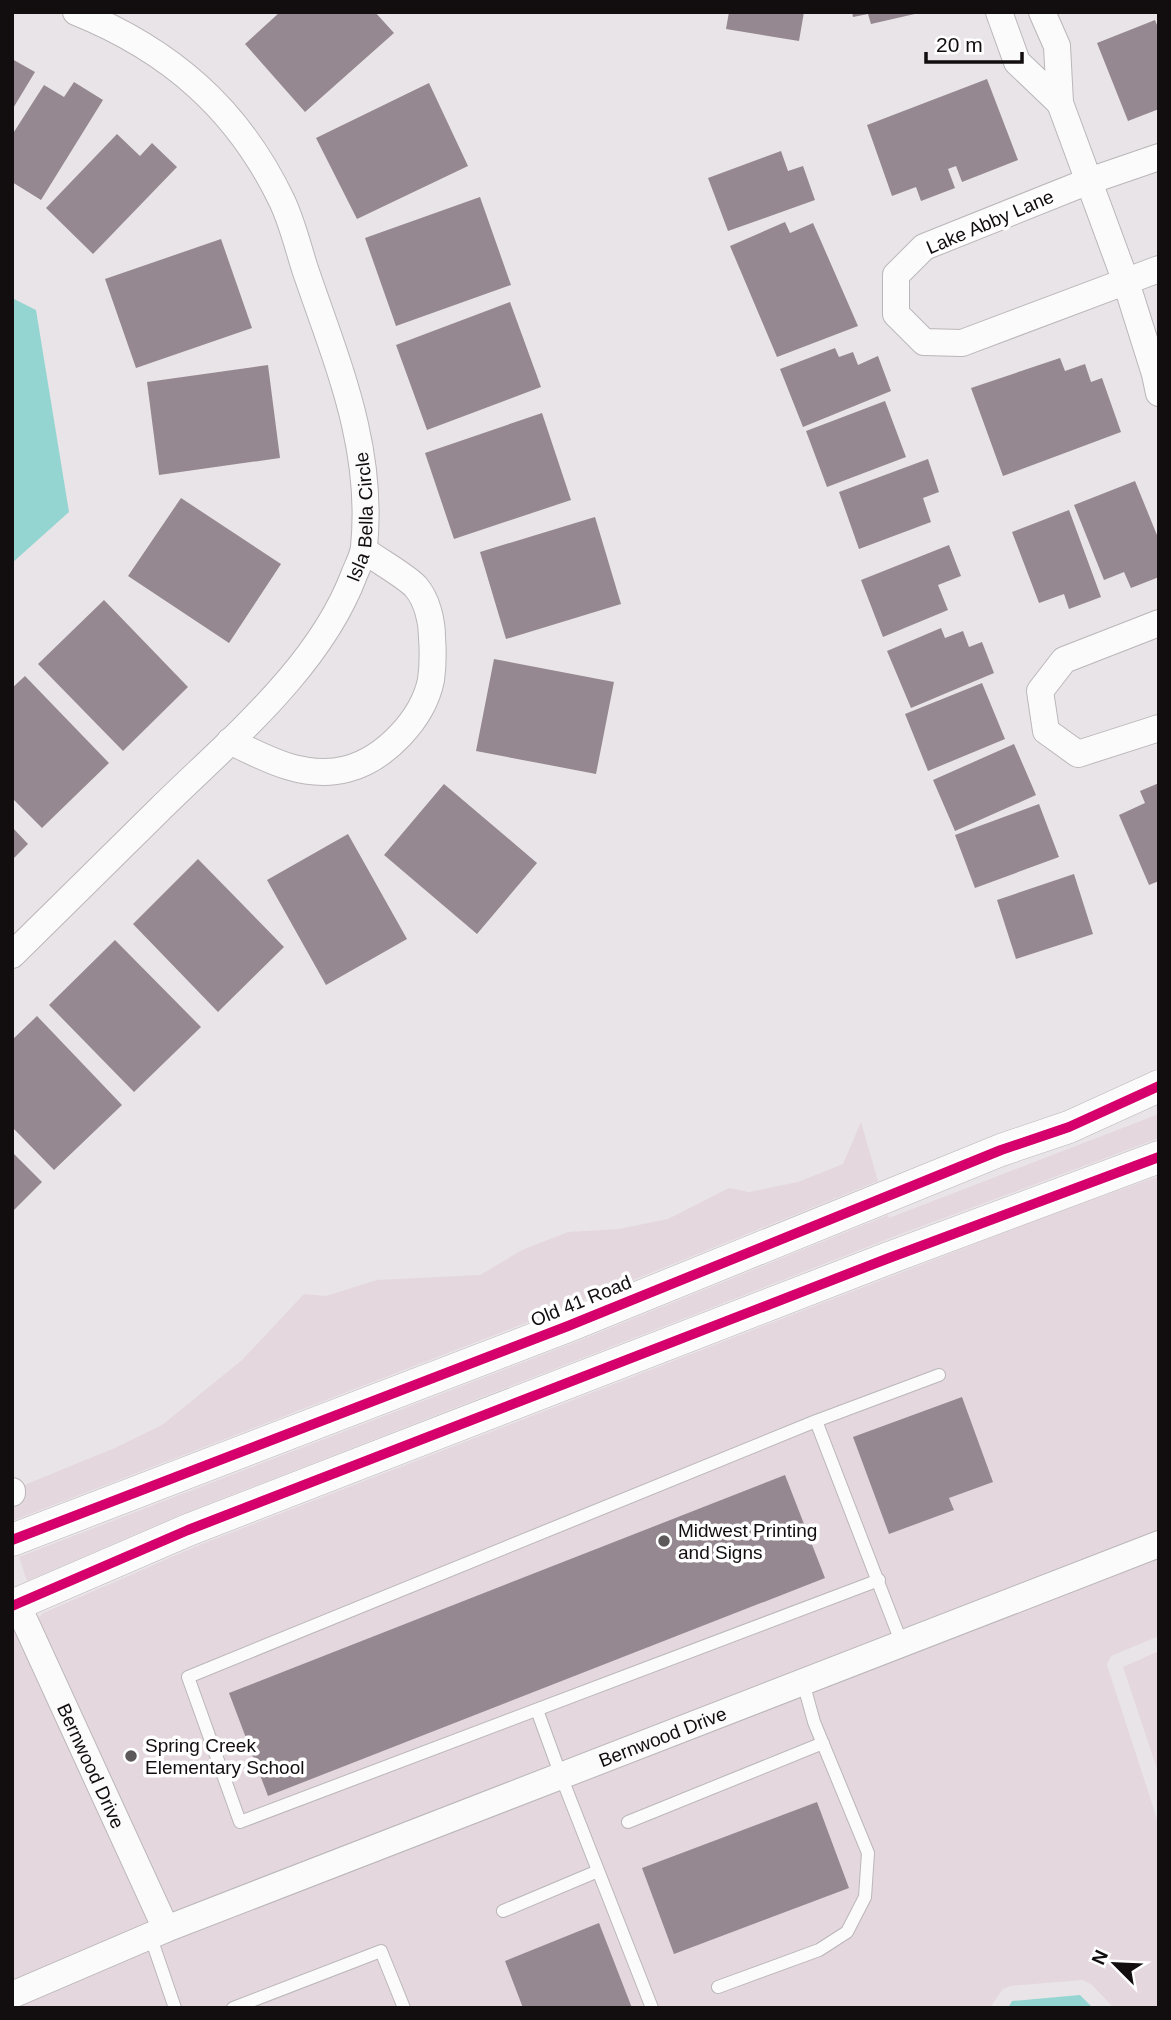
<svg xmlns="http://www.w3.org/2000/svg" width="1171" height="2020" viewBox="0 0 1171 2020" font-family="Helvetica,sans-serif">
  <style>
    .built { fill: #e4d7de }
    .water { fill: #94d5d2 }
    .building { fill: #958890 }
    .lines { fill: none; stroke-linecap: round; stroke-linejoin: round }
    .service-casing { stroke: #bab6b9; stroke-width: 14 }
    .minor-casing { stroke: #bab6b9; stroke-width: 28 }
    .tertiary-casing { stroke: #bab6b9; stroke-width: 33 }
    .service { stroke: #fcfbfb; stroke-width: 12 }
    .minor { stroke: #fcfbfb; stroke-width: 26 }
    .tertiary { stroke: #fcfbfb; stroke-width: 32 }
    .cycleway-casing { stroke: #fff; stroke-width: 15 }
    .cycleway { stroke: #d6006c; stroke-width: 10 }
    .poi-dot { fill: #5d595b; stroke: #fff; stroke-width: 2.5 }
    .labels { text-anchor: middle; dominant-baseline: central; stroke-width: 7; stroke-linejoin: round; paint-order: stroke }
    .street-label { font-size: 19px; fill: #120e10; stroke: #fff }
    .poi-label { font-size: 19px; fill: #120e10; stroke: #fff; text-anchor: start }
  </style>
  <rect width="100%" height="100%" fill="#e9e4e7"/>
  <!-- built -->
  <path class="built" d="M1159 1114V1138L898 1235 180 1515 27 1581 19 1557 576 1342 888 1215 889 1218Z
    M861 1122 878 1181 559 1310 12 1521V1490L115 1448 162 1425 242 1360 304 1294 326 1296 377 1280 480 1275 522 1250 568 1232 619 1229 668 1219 729 1188 749 1192 798 1182 843 1164Z
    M1159 1176V1636L1111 1656 1107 1665 1159 1825V2008H1114L1092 1985 1083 1980 1010 1986 1002 1990 990 2008H12V1625L41 1616V1614L197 1546 1039 1219Z
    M1159 1651V1775L1123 1667Z"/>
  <!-- water -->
  <path class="water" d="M12 298 36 310 69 512 12 563Z
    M1080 1995 1093 2008H1008L1012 2001Z"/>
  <!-- building -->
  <path class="building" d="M280 12H375L394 33 305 112 245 44Z
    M729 12H804L799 41 726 29Z
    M852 12H919V13L871 24 868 14 853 17Z
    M1155 20 1159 30V109L1128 121 1097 43Z
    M12 59 35 72 12 110Z
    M987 79 1018 160 962 182 956 166 948 169 955 188 921 201 916 187 892 196 867 125Z
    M74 82 103 100 41 200 12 182V135L44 85 64 97Z
    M429 83 468 166 357 219 316 138Z
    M117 134 140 156 152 143 177 167 93 254 46 208Z
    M781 151 788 171 803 166 815 200 728 231 708 178Z
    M480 197 511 285 396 326 365 238Z
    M785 222 790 233 813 223 858 326 777 357 730 246Z
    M221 239 252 328 136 368 105 279Z
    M510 302 541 387 427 430 396 345Z
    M835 348 839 357 853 352 858 365 878 356 891 391 803 427 780 369Z
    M1060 358 1065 371 1085 364 1091 382 1102 378 1121 432 1003 476 971 388Z
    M268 365 280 458 159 475 147 382Z
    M885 401 906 457 827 487 806 431Z
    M542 413 571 500 454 539 425 453Z
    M928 459 939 492 923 498 931 522 859 549 839 492Z
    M1135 481 1159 540V577L1131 588 1124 572 1104 580 1074 505Z
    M181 498 281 564 229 643 128 576Z
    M1069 510 1101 597 1069 609 1064 594 1039 603 1012 532Z
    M595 517 621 604 506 639 480 552Z
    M949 545 961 576 938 585 948 610 883 637 861 580Z
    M104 600 188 687 123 751 38 664Z
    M941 628 945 638 963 631 969 647 982 642 994 673 911 708 887 651Z
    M494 659 614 682 596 774 476 751Z
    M25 676 109 763 42 828 12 798V688Z
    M982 683 1005 739 928 771 905 714Z
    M1014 744 1036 795 955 831 933 780Z
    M1159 783V881L1149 885 1119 815 1145 803 1140 791Z
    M444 784 537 863 477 934 384 855Z
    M1039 804 1059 857 975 888 955 835Z
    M12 827 28 844 12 860Z
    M348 834 407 939 326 985 267 880Z
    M198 859 284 947 218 1012 133 924Z
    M1074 874 1093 934 1016 959 997 900Z
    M115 940 201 1027 134 1092 49 1005Z
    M37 1016 122 1105 54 1170 12 1127V1040Z
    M12 1152 42 1182 12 1212Z
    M962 1397 993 1482 949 1498 954 1510 889 1534 853 1437Z
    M785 1475 825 1578 268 1796 229 1693Z
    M817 1802 849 1888 674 1954 642 1868Z
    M599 1923 632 2008H523L505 1961Z"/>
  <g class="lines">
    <defs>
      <path id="service" d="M816 1421 188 1677 240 1822 879 1580
        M902 1644 816 1421 939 1375
        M537 1710 561 1776 652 2008
        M628 1822 823 1743
        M503 1911 598 1871
        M150 1935 175 2008
        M718 1987 819 1950 847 1932 865 1897 868 1853 814 1722 803 1682
        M233 2008 381 1951 404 2008"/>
      <g id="minor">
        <path d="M999 12 1017 62 1060 103"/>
        <path d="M1042 12 1057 46 1060 103 1126 282 1155 374 1159 393"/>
        <path d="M1159 157 1089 181 924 247 896 275V314L924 342 962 343 1159 269"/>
        <path d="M1159 623 1064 660 1040 691 1046 731 1078 754 1159 728"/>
        <path d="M230 741C266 759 305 780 347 769 385 759 423 719 431 680 433 666 433 651 432 637 432 621 427 600 416 587 406 576 377 560 364 550"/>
        <path id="s1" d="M12 955C62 906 112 857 161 808 230 740 319 668 354 575 357 567 363 557 364 547 374 446 337 363 305 269 298 247 292 222 282 201 238 109 170 50 76 12"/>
        <path d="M12 1491V1493"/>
        <path id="s2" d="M17 1604 166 1929"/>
        <path id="s3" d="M12 1995 166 1929 1159 1544"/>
      </g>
      <path id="tertiary" d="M12 1540 568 1326 1001 1150 1069 1127 1159 1086
        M12 1606 188 1530 889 1258 1159 1157"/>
    </defs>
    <!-- service casing -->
    <use href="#service" class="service-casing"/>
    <!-- minor casing -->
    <use href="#minor" class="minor-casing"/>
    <!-- tertiary casing -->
    <use href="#tertiary" class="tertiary-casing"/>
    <!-- service -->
    <use href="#service" class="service"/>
    <!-- minor -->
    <use href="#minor" class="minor"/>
    <!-- tertiary -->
    <use href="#tertiary" class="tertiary"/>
    <defs>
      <path id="cycleway" d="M12 1540 568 1326 1001 1150 1069 1127 1159 1086
        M12 1606 188 1530 889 1258 1159 1157"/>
    </defs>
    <!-- cycleway casing -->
    <use href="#cycleway" class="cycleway-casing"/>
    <!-- cycleway -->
    <use href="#cycleway" class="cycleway"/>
  </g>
  <!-- markers -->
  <g class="poi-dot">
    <circle cx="664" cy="1541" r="7"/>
    <circle cx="131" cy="1756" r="7"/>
  </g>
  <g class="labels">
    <!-- street labels -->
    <g class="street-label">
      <text transform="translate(990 222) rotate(-23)">Lake Abby Lane</text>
      <text stroke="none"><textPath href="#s1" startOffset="574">Isla Bella Circle</textPath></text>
      <text transform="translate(581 1301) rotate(-22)">Old 41 Road</text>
      <text stroke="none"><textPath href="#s3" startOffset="700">Bernwood Drive</textPath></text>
      <text stroke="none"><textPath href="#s2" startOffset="178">Bernwood Drive</textPath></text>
    </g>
    <!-- poi labels -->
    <g class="poi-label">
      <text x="678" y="1530">Midwest Printing<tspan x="678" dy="22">and Signs</tspan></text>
      <text x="145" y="1745">Spring Creek<tspan x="145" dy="22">Elementary School</tspan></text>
    </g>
  </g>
  <!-- border -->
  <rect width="1171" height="2020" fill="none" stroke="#120e10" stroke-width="28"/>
  <!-- north arrow -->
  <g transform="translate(1115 1964) rotate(294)" stroke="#ffffff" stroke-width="5" paint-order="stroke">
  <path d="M0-5L12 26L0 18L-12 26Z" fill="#120e10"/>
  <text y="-10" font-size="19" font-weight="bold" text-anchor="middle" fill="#120e10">N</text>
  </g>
  <!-- scale -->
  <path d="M926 52v10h96v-10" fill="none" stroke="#120e10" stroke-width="3.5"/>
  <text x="936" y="52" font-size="21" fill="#120e10" stroke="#ffffff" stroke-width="5" paint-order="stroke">20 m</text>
</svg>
